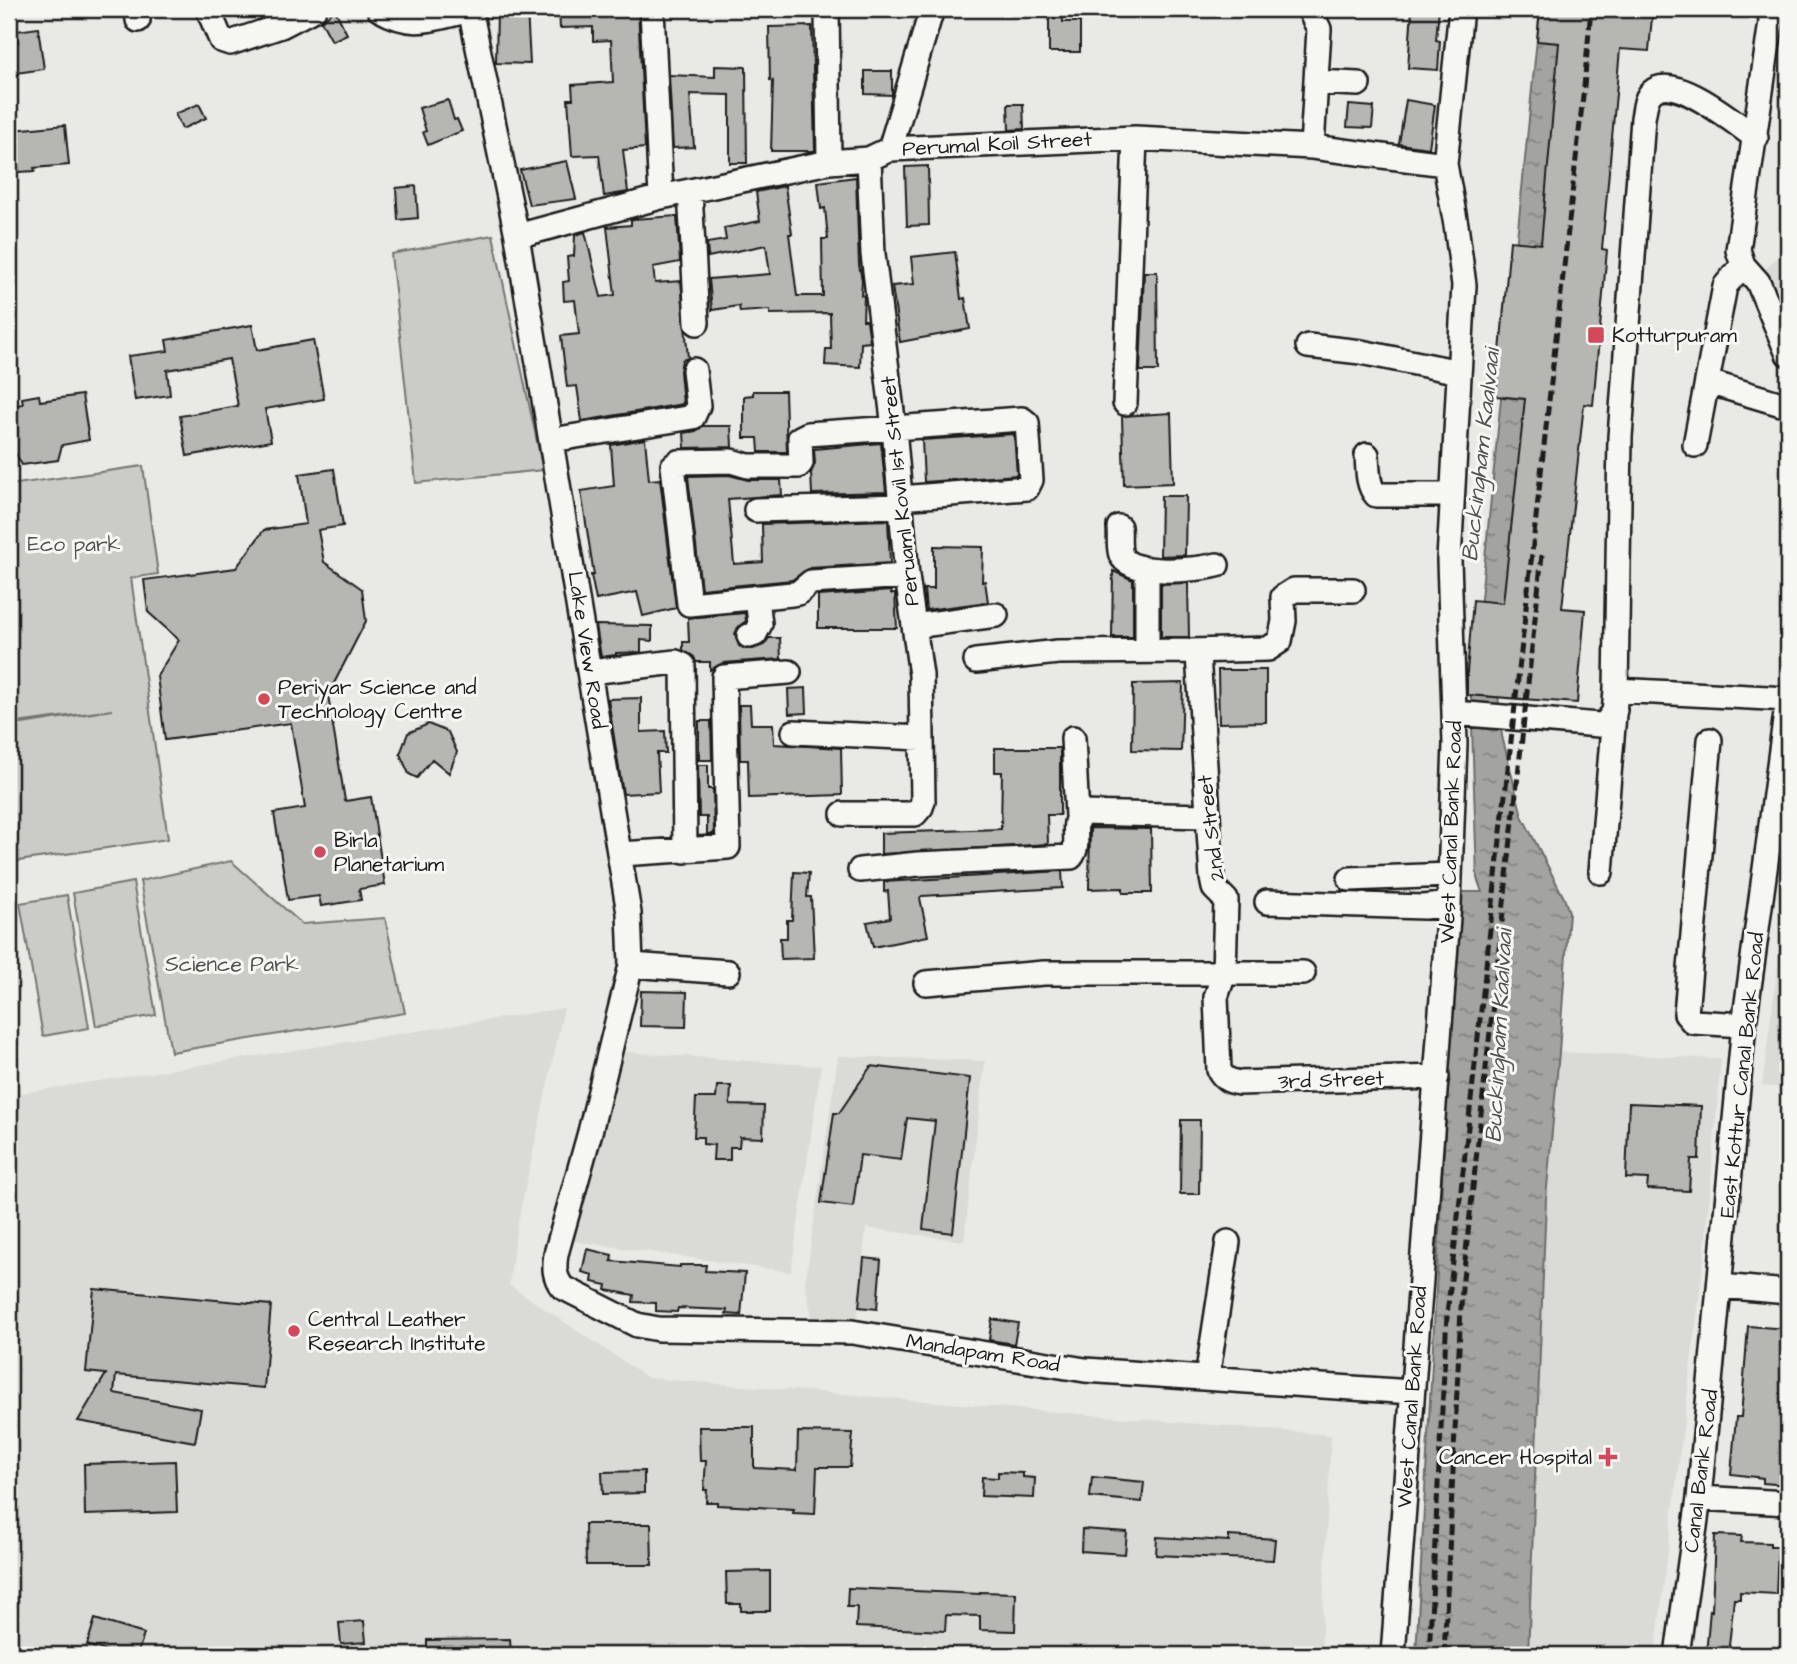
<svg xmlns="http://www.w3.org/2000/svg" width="1797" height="1664" viewBox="0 0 1797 1664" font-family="'Architects Daughter',sans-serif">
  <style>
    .built { fill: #dadad6 }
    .green { fill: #cbcbc7; stroke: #747472; stroke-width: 2 }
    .water { fill: url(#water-ripples); stroke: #6d6d6c; stroke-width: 2 }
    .building { fill: #b6b6b3; stroke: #1c1c1c; stroke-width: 2 }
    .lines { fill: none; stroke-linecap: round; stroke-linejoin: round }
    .minor-casing { stroke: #1c1c1c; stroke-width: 28 }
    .minor { stroke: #f6f6f2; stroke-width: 23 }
    .rail { stroke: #1c1c1c; stroke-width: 5; stroke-dasharray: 10 5; stroke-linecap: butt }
    .poi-dot { fill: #d1495b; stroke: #f6f6f2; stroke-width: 2.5 }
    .labels { text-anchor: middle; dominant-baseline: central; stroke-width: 6; stroke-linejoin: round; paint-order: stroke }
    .street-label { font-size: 21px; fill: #1c1c1c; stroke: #f6f6f2 }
    .poi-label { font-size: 21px; fill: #1c1c1c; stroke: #f6f6f2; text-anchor: start }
    .park-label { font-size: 21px; fill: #51514f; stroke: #f6f6f2 }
    .water-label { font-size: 23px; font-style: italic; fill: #525251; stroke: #f6f6f2 }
  </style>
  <defs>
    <pattern id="water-ripples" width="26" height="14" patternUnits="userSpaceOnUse" patternTransform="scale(1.75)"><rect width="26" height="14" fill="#a3a3a1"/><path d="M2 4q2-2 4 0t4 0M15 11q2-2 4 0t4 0" fill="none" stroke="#848482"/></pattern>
  </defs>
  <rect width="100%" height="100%" fill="#e9e9e5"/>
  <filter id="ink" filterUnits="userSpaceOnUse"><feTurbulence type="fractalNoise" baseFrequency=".0143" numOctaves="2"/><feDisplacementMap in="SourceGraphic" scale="14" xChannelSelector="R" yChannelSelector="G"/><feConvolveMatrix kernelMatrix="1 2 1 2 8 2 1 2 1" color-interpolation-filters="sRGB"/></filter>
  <g filter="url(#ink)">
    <!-- built -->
    <path class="built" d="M1788 246V331L1761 274Z
      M1788 887V1088L1762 1086Z
      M564 1008 516 1231 509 1285 648 1378 1331 1435 1321 1655H9V1095Z
      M623 1052 821 1066 791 1272 566 1240Z
      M1559 1052 1721 1059 1704 1259 1655 1655H1528L1546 1199Z
      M838 1056 985 1061 964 1241 866 1228 856 1328 814 1325 805 1284Z"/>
    <!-- green -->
    <path class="green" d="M493 235 543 470 416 483 391 254Z
      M143 466 158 574 131 578 168 839 11 862 9 848V726L112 710 9 724V485Z
      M231 861 302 924 385 918 405 1013 171 1052 140 881Z
      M133 882 156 1015 96 1026 73 893Z
      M67 895 89 1028 43 1036 20 903Z"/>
    <!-- water -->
    <path class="water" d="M1540 9H1581L1496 673 1502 736 1522 816 1564 898 1569 912 1559 1052 1546 1199 1528 1655H1416L1457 908 1461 892H1482L1477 878 1471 698Z"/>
    <!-- building -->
    <path class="building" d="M497 9H527L530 64 496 63Z
      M559 9H638L645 148 623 150 628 192 604 196 599 155 572 156 568 99H573L572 85 613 82 611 40 593 41V27L560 28Z
      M1412 9H1439L1436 40 1440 41 1438 70 1408 68Z
      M1540 9H1651L1652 16 1649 51 1620 49 1602 249 1607 250 1593 405 1584 404 1562 608 1585 610 1577 703 1467 695V672L1473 600 1503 603 1525 399 1496 396 1510 241 1541 244 1559 43 1537 41Z
      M335 10 347 34 332 41 321 21Z
      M1049 18H1063V22H1080V52H1049Z
      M812 26 815 151H771L773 81 770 80 769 27Z
      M38 28 44 69 9 74V43L18 42 16 31Z
      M715 66 746 67 747 163H730V95L690 94 694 147 673 148 669 75 715 77Z
      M865 71H892V95L865 94Z
      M448 100 454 120 457 119 462 131 428 145 423 132 426 131 419 108Z
      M1406 100 1435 105 1429 148 1399 144Z
      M199 104 206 118 182 129 175 114Z
      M1008 104H1023L1024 129 1009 130Z
      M1349 105 1374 107 1372 128 1347 127Z
      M65 125 69 165 34 168 35 171 19 172 13 130Z
      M567 161 576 199 529 205 520 170Z
      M928 166 929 225 907 226 905 167Z
      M856 177 859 265 862 280 861 295 864 296 863 320H867L870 342 861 343 860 367 825 365 826 349H831L830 313 770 314V310L740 312 739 306 712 310 709 279 770 274 766 245 708 257 707 243 726 240 724 228 760 221 756 192 785 186 792 234H789L797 296H823L822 239H828L825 208 821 209 818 182Z
      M416 186 418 218 398 220 396 188Z
      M677 216 680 262 653 267 655 283 681 281 688 358 682 360 680 371 683 404 582 421 577 386 567 387 561 336 579 334 575 300 564 301 563 282 569 281 567 257 574 256 575 235 585 232 601 297 615 295 607 227 631 225V220L633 219Z
      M955 252 961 299 965 298 970 329 900 342 892 286 914 284 911 257Z
      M1144 272H1157L1158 371H1140Z
      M252 325 257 350 313 340 324 399 265 409 271 441 187 456 180 416 238 406 229 359 167 370 170 395 135 400 128 356 168 351 166 340Z
      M753 391H785L787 452H759L758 438H744V396L753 395Z
      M39 395 40 401 82 395 89 440 62 445 58 460 22 465 15 452 9 453V406L23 404 22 398Z
      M1171 413 1173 483 1124 485 1122 416Z
      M703 426H731L732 447 685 448 684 433 696 431Z
      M1014 434 1017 475 924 482 922 440Z
      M645 439 649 480 660 479 676 608 643 616 637 592 596 600 591 575H594L581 491 614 486 611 445Z
      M881 443 886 492 812 494 811 473 815 463 814 449Z
      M334 469 343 526 318 530 324 562 362 589 366 621 328 695 345 801 371 797 385 885 359 889 361 900 321 906 319 896 288 900 274 813 305 808 291 723 165 740 157 676 179 640 148 612 144 580 236 568 264 530 306 524 299 474Z
      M729 475 748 480H781L782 495 728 499 734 564 763 562 762 524 888 520 890 563 810 568 792 580 701 589 688 476Z
      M1161 496H1186L1185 555 1160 556Z
      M934 546 983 547 982 582 985 581 988 602 926 610 924 589H934Z
      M1113 571 1133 580V637H1112Z
      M1188 583 1189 637H1161V584Z
      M891 591V594H895L897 628H818V596Z
      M745 613 746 621 738 627 735 634 739 646 746 649H753L764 645 769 638H780L781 659 723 663 710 670V662H696L694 657 683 650V642H689L688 618Z
      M596 625 652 626V641L641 640V652L616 653V655L601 657Z
      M1218 670H1266V722L1219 723Z
      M1183 683 1181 751 1132 750 1133 684Z
      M806 688 807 713 789 714 788 689Z
      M641 698V732L665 731 666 753H657L659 792 623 794 608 699Z
      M739 705H750L751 724H773L774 744 841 748 842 795 749 798 748 760H740Z
      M699 721H711L712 760H699Z
      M428 724 448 732 457 752 449 773 432 759 417 778 409 774 400 754 408 733Z
      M995 748H1060V815H1047L1048 844 881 854V833L1001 829 1002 772H995Z
      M698 765H708V789H713L714 834H707V817H699Z
      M1090 828 1151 829 1152 893H1123V888L1089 889Z
      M1062 871 1063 888 922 896 920 898 928 936 873 947 867 922 890 918 888 891 884 892V882Z
      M794 872 809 873 807 897H811L814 958 781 959 780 938H787V920H792Z
      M641 991 687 992 686 1027 640 1026Z
      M871 1066 970 1078 953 1233 923 1229 935 1121 907 1118 901 1160 860 1155 853 1207 821 1203 834 1113H839Z
      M717 1086H731L730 1105 764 1106 763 1138 740 1137 739 1147H730V1160H713L714 1145 703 1144V1137H694L696 1098H716Z
      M1629 1103 1701 1106 1699 1159H1691L1689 1191 1647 1189 1648 1179 1626 1178Z
      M1181 1120H1200L1199 1194H1180Z
      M587 1249 612 1255 611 1261 680 1267V1265H706L705 1271 745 1273 741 1315 726 1314 727 1310 678 1308 677 1312 656 1311V1303L633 1302 634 1295 606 1290 607 1285 592 1282 593 1275 582 1272Z
      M864 1258 881 1260 877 1309 859 1307Z
      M94 1289 271 1305 264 1388 116 1375 114 1393 201 1409 195 1442 78 1421 106 1374 86 1372Z
      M992 1319 1018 1323 1014 1344 989 1340Z
      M1748 1326 1788 1329V1485L1763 1483V1478L1731 1474 1736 1417H1741Z
      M699 1427H754V1468L797 1470 798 1432 853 1433 850 1467H817L815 1514 793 1513 794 1509 717 1505V1502H706L707 1490H704L706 1461H700Z
      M175 1461 177 1512 85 1515 84 1464Z
      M644 1471V1493L603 1494 602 1472Z
      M998 1472 1023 1473V1477L1035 1478 1034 1498 981 1496 982 1477 998 1478Z
      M1092 1477 1144 1482 1142 1502 1090 1497Z
      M585 1524H651L652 1565H586Z
      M1082 1529 1127 1532 1125 1554 1081 1551Z
      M1715 1535 1742 1536 1741 1542 1770 1543V1547H1778L1776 1594 1740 1592V1599H1734L1728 1655H1706L1710 1610 1712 1611Z
      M1229 1536 1275 1539 1273 1560 1156 1555 1157 1537 1229 1541Z
      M770 1571V1611H741V1604H727L726 1572Z
      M848 1588 980 1594V1592L1016 1593 1015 1631 980 1630V1616L946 1615 945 1631 856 1627 857 1607H847Z
      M95 1619 144 1634 137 1655H119L87 1645Z
      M364 1621 366 1642 341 1644 339 1623Z
      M510 1639 511 1655H427V1640Z"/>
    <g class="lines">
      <defs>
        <path id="minor" d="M137 9 138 20
          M208 9 221 40 230 43 281 26 314 9
          M379 9C416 30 432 18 471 10
          M470 9 517 236 629 913 631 965 590 1132 556 1254C554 1268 554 1276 562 1287L637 1325 658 1329 852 1332 1085 1370 1412 1392
          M652 9 661 197
          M827 9 829 162
          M1309 9 1319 29 1312 147
          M1770 9 1771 22 1738 250 1743 265 1758 282 1788 354
          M1316 82 1358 84
          M890 149 932 9
          M690 191 697 323
          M517 236 661 197 829 162 869 159 890 149 1135 138 1312 147 1445 164
          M1308 346 1361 352 1459 372
          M1708 382 1788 406
          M1125 403 1135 138
          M552 440 693 417 698 406 694 370
          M1695 445 1725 286 1743 265
          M1367 455C1368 468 1367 485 1376 495H1452
          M900 498 1027 488 1031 480 1027 423 1022 419 808 434 800 438 801 463 798 466H748L731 461 678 462 673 466 689 604 792 594 798 593 811 582 907 576
          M756 510 900 506
          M1119 527C1120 535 1118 547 1121 555 1130 577 1197 570 1217 565
          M914 626 996 615
          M749 636 755 634 760 624 757 597
          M1147 651V570
          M1189 651 1268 649 1280 641 1284 621 1283 597 1294 590H1353
          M976 661 1058 652 1189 651 1198 654 1212 878 1214 888 1226 900 1224 974 1216 997 1219 1070C1224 1079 1229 1081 1239 1083L1437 1077
          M590 672 676 662 683 665 685 851
          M1616 690 1788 699
          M1455 713 1599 725 1606 723 1615 710
          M794 732 921 738
          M1073 738 1077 816
          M1710 740 1686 1014 1693 1022 1744 1025
          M843 814H915L921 807 923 801 921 675 907 576 894 428 873 254 869 159
          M621 854 728 847 724 677 789 672
          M860 870 918 864 1071 857C1082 845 1069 824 1081 813L1206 816
          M1601 872 1616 690 1620 437 1643 118C1645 109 1645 98 1652 92 1673 71 1738 125 1756 138
          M1350 879 1449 875
          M1267 902 1424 907 1449 904
          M631 965 728 972
          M926 983 1044 973H1303
          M1721 1286 1788 1292
          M1207 1378 1228 1242
          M1699 1498 1788 1503
          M1393 1655 1449 904 1455 744 1449 560 1464 285 1456 225 1445 164 1461 9
          M1677 1655 1699 1498 1744 1025 1788 698"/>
      </defs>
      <!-- minor casing -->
      <use href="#minor" class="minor-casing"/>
      <!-- minor -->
      <use href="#minor" class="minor"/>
      <!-- rail -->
      <path class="rail" d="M1429 1655 1447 1315 1584 87 1591 9
        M1444 1655 1462 1288 1542 555"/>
    </g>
  </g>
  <!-- markers -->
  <g class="poi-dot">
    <rect x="1587" y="326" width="18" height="18" rx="3.5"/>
    <circle cx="264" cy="699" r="7"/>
    <circle cx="320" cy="852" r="7"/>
    <circle cx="294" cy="1331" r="7"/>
    <path d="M1604.5 1446.5h7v7h7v7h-7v7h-7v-7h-7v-7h7z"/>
  </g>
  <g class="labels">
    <!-- street labels -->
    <g class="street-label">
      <text transform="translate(997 144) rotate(-3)">Perumal Koil Street</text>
      <text transform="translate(900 491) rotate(-96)">Peruaml Kovil 1st Street</text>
      <text transform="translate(587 650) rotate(81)">Lake View Road</text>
      <text transform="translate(1211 828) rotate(-97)">2nd Street</text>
      <text transform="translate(1451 832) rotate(-88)">West Canal Bank Road</text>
      <text transform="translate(1742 1075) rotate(-84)">East Kottur Canal Bank Road</text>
      <text transform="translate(1331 1080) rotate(-2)">3rd Street</text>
      <text transform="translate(983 1353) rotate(9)">Mandapam Road</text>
      <text transform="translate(1412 1397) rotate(-86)">West Canal Bank Road</text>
      <text transform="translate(1701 1471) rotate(-83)">Canal Bank Road</text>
    </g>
    <!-- poi labels -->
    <g class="poi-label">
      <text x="1612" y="335">Kotturpuram</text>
      <text x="278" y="687">Periyar Science and<tspan x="278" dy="24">Technology Centre</tspan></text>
      <text x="334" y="840">Birla<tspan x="334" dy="24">Planetarium</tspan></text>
      <text x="308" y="1319">Central Leather<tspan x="308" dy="24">Research Institute</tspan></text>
      <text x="1592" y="1457" text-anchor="end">Cancer Hospital</text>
    </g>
    <!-- park labels -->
    <g class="park-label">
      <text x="74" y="544">Eco park</text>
      <text x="232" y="964">Science Park</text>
    </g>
    <!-- water labels -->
    <g class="water-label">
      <text transform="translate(1481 455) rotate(-84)">Buckingham Kaalvaai</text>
      <text transform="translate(1499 1036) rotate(-87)">Buckingham Kaalvaai</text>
    </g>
  </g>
  <!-- margin -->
  <rect width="1797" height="1664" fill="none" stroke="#f6f6f2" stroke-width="35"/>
  <rect x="18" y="18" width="1762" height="1629" fill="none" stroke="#1c1c1c" stroke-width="2.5" filter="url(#ink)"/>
</svg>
